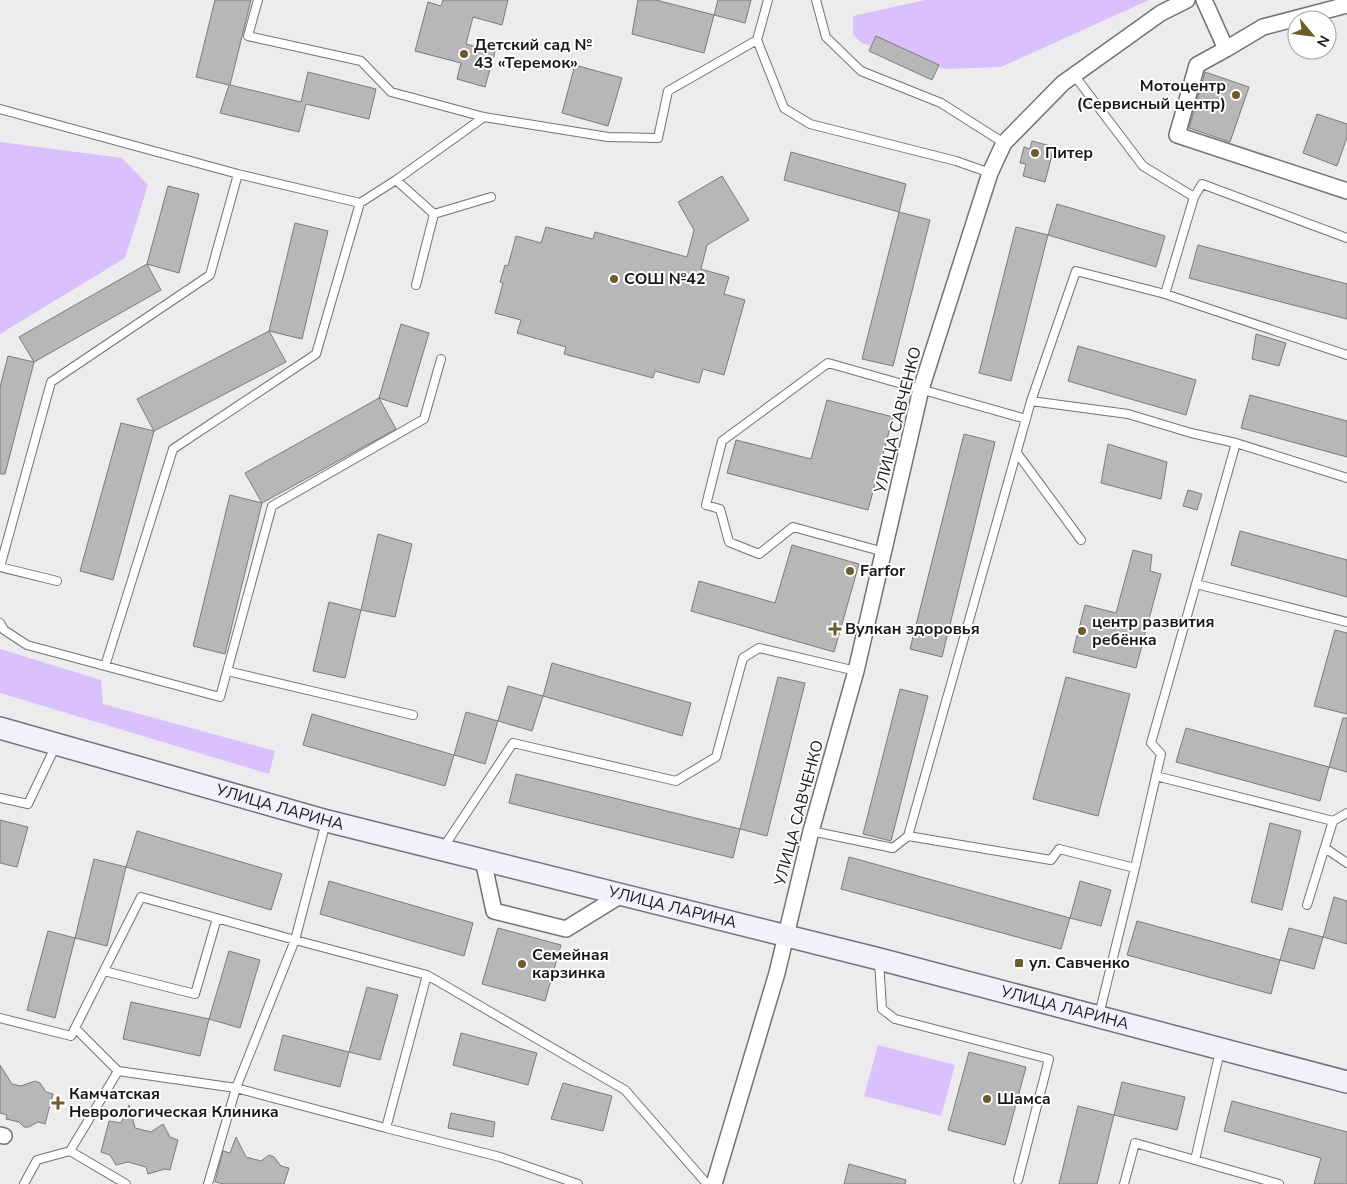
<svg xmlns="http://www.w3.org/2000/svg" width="1347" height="1184" viewBox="0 0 1347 1184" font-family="'Nunito Sans',sans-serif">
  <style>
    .green { fill: #dac0fc }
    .building { fill: #b7b6b9; stroke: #7b7a7d }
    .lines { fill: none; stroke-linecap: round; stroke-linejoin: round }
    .service-casing { stroke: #737274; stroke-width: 10 }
    .minor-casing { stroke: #737274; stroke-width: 18 }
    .secondary-casing { stroke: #737274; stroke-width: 24 }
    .service { stroke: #fff; stroke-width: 8 }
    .minor { stroke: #fff; stroke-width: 15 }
    .secondary { stroke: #f4effc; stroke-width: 21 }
    .poi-dot { fill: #6b5d2b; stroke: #fff; stroke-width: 2 }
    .labels { text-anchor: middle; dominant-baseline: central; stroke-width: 4; stroke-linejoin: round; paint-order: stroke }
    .poi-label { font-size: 16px; font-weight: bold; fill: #181819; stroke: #fff; text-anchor: start }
    .street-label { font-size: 16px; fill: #181819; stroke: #fff }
  </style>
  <rect width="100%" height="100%" fill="#ecebee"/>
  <!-- green -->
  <path class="green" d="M925 0H1149L1001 67 945 69 862 43 853 35V16Z
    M0 142 122 158 148 185 125 258 0 334Z
    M0 649 101 680 103 704 275 751 269 774 0 693Z
    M878 1045 955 1065 941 1116 864 1096Z"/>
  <!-- building -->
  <path class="building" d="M215 0H251L230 85 301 102 308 72 376 89 369 119 306 104 299 132 220 113 229 85 196 77Z
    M443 0H508L502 25 473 17 466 44 495 52 485 87 457 79 461 63 415 51 428 2 441 6Z
    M638 0H656L714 15 704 53 632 34Z
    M718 0H751L745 23 714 15Z
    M876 36 939 65 932 80 869 51Z
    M575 65 622 78 608 126 562 113Z
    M1205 72 1249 87 1230 142 1189 128Z
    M1317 114 1347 124V137L1337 166 1303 153Z
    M1032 141 1054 147 1045 182 1023 176 1026 164 1020 163 1024 147 1030 149Z
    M791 152 906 184 899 212 784 180Z
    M722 176 749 220 707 245 701 269 729 277 724 294 745 300 724 375 703 369 699 383 655 371 653 378 564 354 566 347 517 333 521 320 495 313 503 283 500 282 505 265 508 266 516 236 541 243 546 227 593 239 595 232 687 257 694 230 678 202Z
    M168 186 199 194 179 273 147 264Z
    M1057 204 1165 236 1156 267 1048 235Z
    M899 212 930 220 893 366 862 359Z
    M295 223 328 231 302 339 269 331Z
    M1016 227 1048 235 1011 381 979 373Z
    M1198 245 1347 284V319L1189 278Z
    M147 264 161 290 34 362 19 337Z
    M401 324 429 333 407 407 379 398Z
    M269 331 286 362 154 431 137 399Z
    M1256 334 1286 343 1279 366 1252 359Z
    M1078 346 1196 380 1186 415 1068 381Z
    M8 356 34 362 5 474H0V387Z
    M1250 395 1347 421V457L1241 428Z
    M379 398 396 429 262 503 245 473Z
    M827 400 893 417 868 510 727 473 736 440 811 459Z
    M121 423 154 431 113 580 80 571Z
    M964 434 995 442 942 657 910 649Z
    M1108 444 1167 462 1161 499 1101 483Z
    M1188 490 1202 494 1197 510 1183 506Z
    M230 495 262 503 225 654 193 646Z
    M1240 531 1347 560V597L1231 565Z
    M378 534 412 544 395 617 361 610Z
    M792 545 859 564 834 652 691 611 699 581 775 603Z
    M1133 550 1152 555 1150 571 1161 574 1136 668 1073 652 1085 605 1116 613Z
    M329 602 361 610 345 678 313 671Z
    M1335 630 1347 633V714L1314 706Z
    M552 663 691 703 682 736 543 696Z
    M778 677 805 683 767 836 740 829Z
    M1066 677 1130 694 1098 816 1033 799Z
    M508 686 543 696 532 731 498 721Z
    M900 689 928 696 891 841 863 834Z
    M466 712 498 721 485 764 454 755Z
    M312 714 454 755 445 786 303 745Z
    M1343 718H1347V772L1329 767Z
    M1186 728 1329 767 1320 801 1176 762Z
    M516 774 740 829 733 858 509 803Z
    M0 820 28 827 17 867 0 863Z
    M1270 823 1301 831 1282 910 1251 902Z
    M137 831 282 874 271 910 126 867Z
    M849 857 1070 918 1061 949 841 889Z
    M94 859 126 867 107 946 75 938Z
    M329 881 473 923 464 956 320 914Z
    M1080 881 1111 890 1101 926 1070 918Z
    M1334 897 1347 901V944L1323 937Z
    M1137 921 1280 960 1271 994 1127 955Z
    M498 928 561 945 545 1001 482 984Z
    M1289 928 1323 937 1314 969 1280 960Z
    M48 931 75 938 55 1018 27 1010Z
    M229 951 260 960 240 1028 209 1019Z
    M367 987 398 995 380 1060 349 1052Z
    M131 1002 209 1019 200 1056 123 1039Z
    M461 1033 537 1053 528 1085 453 1065Z
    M283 1035 349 1052 340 1087 274 1070Z
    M969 1052 1026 1067 1005 1145 948 1130Z
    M0 1065 12 1084 21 1086 35 1081 40 1083 46 1092 53 1094 45 1124 38 1122 29 1127H24L19 1122 6 1119 7 1115 0 1113Z
    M1122 1082 1185 1097 1177 1130 1114 1115Z
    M563 1083 612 1096 603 1131 551 1119Z
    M1232 1101 1347 1132V1184H1314L1321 1158 1224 1131Z
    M129 1105 135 1128 151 1132 163 1124 170 1137 178 1140 170 1170 165 1169 148 1174 146 1167 128 1162 116 1165 110 1155 101 1152 109 1121 121 1123Z
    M1078 1106 1114 1115 1097 1184H1059Z
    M451 1113 495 1122 493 1137 448 1128Z
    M236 1137 246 1157 261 1161 269 1155 274 1157 281 1166 289 1168 284 1184H224L215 1182 223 1151 230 1153Z
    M849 1164 906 1180 905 1184H844Z"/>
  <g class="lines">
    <defs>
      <path id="service" d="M258 0 248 36 361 61 391 92 484 117 608 137 658 138 668 91 757 40 784 108 810 124 956 161 990 173
        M816 0 826 37 861 71 941 103 1004 143
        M757 40 768 0
        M1074 75 1143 166 1194 197
        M0 109 238 174 360 203 396 180 484 117
        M396 180 434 214 416 285
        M434 214 491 197
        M1165 294 1194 197 1202 184 1347 238
        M1031 401 1128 414 1191 433 1236 443 1347 478
        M1017 453 1081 540
        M884 552 793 527 759 554 729 542 720 509 706 505 722 441 828 363 1026 419
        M57 581 0 567 51 382 210 275 238 174
        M1196 584 1347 622
        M0 623 4 630 27 645 220 697 272 506 424 419 441 359
        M105 666 173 449 316 354 360 203
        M227 671 413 715
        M1156 776 1333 821 1347 813
        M0 798 28 804 56 745
        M811 831 893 848 908 836 1031 401 1076 271 1165 294 1347 355
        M908 836 1051 860 1059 849 1135 868 1099 1015
        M443 848 513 743 676 781 716 757 743 658 759 648 856 671
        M1325 848 1347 863
        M1135 868 1161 754 1151 743 1236 443
        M1307 905 1333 821
        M879 961 882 1009 895 1019 1049 1059 1018 1180
        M104 971 195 994 217 918
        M0 1018 71 1036 141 897 295 940 326 822
        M75 1028 118 1071 236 1088 295 940 427 975 625 1090 707 1184
        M386 1128 500 1157 578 1184
        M70 1151 118 1071
        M1195 1160 1220 1051
        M24 1184 37 1160 70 1151 126 1184
        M208 1184 236 1088 386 1128 427 975
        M1124 1184 1135 1143 1279 1184"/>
      <path id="minor" d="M1204 0 1226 49 1263 27 1347 5
        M1226 49 1197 65 1177 135 1347 191
        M483 860 494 911 566 929 621 895
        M0 1135 4 1136
        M714 1184 777 973 811 831 856 671 921 389 990 173 1004 143 1063 83 1161 13 1187 0"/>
      <g id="secondary">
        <path id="s1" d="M0 728 327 821 879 959 1347 1082"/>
      </g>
    </defs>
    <!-- service casing -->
    <use href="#service" class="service-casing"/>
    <!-- minor casing -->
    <use href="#minor" class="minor-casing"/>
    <!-- secondary casing -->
    <use href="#secondary" class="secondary-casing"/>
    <!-- service -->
    <use href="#service" class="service"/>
    <!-- minor -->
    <use href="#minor" class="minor"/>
    <!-- secondary -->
    <use href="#secondary" class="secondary"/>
  </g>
  <!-- markers -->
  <g class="poi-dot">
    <circle cx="464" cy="54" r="5"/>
    <circle cx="1236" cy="95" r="5"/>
    <circle cx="1035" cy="153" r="5"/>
    <circle cx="614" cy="279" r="5"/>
    <circle cx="850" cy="571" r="5"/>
    <path d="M832.5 621.5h5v5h5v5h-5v5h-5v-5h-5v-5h5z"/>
    <circle cx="1082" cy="631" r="5"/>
    <rect x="1014" y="958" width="10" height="10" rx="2.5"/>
    <circle cx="522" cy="964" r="5"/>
    <circle cx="987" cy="1099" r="5"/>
    <path d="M55.5 1095.5h5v5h5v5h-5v5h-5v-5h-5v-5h5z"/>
  </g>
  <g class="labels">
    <!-- poi labels -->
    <g class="poi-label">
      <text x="474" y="45">Детский сад №<tspan x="474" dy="18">43 «Теремок»</tspan></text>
      <text x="1226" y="86" text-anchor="end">Мотоцентр<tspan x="1226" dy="18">(Сервисный центр)</tspan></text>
      <text x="1045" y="153">Питер</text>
      <text x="624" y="279">СОШ №42</text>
      <text x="860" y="571">Farfor</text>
      <text x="1092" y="622">центр развития<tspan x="1092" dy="18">ребёнка</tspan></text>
      <text x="845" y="629">Вулкан здоровья</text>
      <text x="532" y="955">Семейная<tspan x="532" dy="18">карзинка</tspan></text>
      <text x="1029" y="963">ул. Савченко</text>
      <text x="69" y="1094">Камчатская<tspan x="69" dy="18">Неврологическая Клиника</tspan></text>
      <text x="997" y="1099">Шамса</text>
    </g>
    <!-- street labels -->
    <g class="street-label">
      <text transform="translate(898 420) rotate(-76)">УЛИЦА САВЧЕНКО</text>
      <text stroke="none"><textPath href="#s1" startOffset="291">УЛИЦА ЛАРИНА</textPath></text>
      <text transform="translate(799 813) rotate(-75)">УЛИЦА САВЧЕНКО</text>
      <text stroke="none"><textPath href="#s1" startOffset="696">УЛИЦА ЛАРИНА</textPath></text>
      <text stroke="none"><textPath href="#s1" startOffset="1101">УЛИЦА ЛАРИНА</textPath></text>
    </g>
  </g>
  <!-- north arrow -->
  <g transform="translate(1312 35) rotate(119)"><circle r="24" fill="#ffffff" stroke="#a3a3a3"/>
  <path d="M0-4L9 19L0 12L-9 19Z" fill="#6b5d2b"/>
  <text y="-8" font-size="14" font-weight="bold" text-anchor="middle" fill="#181819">N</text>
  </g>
</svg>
